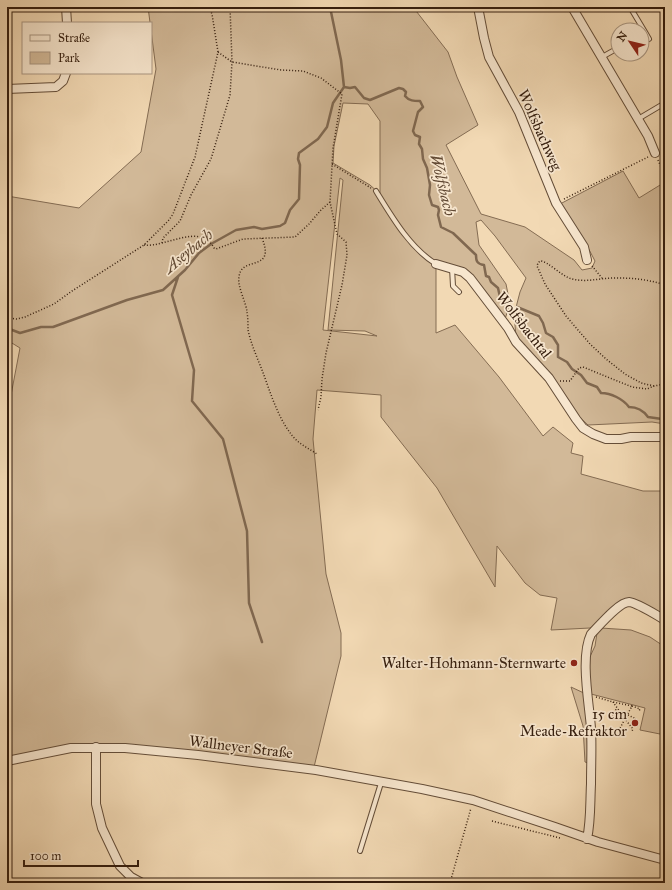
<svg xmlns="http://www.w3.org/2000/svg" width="672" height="890" viewBox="0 0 672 890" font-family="'IM FELL Great Primer',serif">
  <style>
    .green { fill: #d2b998; stroke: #846c53; fill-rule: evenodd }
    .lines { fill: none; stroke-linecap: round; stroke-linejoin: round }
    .stream { stroke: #806850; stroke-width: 2.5 }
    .service-casing { stroke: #644d38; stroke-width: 6 }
    .minor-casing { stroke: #644d38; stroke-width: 10 }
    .path { stroke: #351e0e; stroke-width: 1.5; stroke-dasharray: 1 2; stroke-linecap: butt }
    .service { stroke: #f7e6ce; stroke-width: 4 }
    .minor { stroke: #f7e6ce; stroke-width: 8 }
    .poi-dot { fill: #8f2418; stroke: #f7e6ce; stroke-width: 1.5 }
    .labels { text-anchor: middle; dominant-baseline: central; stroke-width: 3.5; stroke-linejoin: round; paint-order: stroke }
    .street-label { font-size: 15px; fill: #351e0e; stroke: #f7e6ce }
    .poi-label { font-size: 15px; fill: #351e0e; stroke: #f7e6ce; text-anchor: end }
    .water-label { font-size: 16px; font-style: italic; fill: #614934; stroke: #f7e6ce }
  </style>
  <rect width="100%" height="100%" fill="#f2d9b4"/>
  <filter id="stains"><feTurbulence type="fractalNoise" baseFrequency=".005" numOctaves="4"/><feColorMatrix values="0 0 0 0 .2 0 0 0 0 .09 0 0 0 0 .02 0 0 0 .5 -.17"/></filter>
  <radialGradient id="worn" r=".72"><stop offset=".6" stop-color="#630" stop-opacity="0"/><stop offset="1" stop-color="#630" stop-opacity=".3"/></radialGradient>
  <!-- green -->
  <path class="green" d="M148 7H413L448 52 457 77 478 125 446 145 481 214 525 227 574 260 582 270 592 268 595 261 582 236 560 204 623 171 639 198 665 182V424L652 422 588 425 574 412 516 336 514 315 520 292 526 278 495 236 481 220 476 222 479 245 506 284 510 304 505 319 471 273 436 261V333L455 325 499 377 543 436 553 427 573 443 571 453 583 456 581 474 643 491H665V618L633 601 596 627 590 628 551 630 557 598 540 595 525 583 497 546 495 587 437 488 381 417V395L317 390 313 439 326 574 341 633V656L314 767 119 744 7 758V416L20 348 7 340V196L79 208 141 152 156 69ZM343 103 368 104 380 121V194L370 185 333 163 334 146ZM340 178 343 180 328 330 365 331 377 336 323 330Z
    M601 628 631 630 650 637 665 647V735L640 730 645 708 591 694 588 661 595 646 597 633Z
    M571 687 586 694 588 763 585 762 583 726Z"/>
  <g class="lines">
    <!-- stream -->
    <path class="stream" d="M330 7 341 60 344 87
      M344 87 350 88 355 87 364 98 370 100 399 88 403 89 406 92 405 96C409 101 414 101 420 101L423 107 418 112 413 131 415 135 420 137 419 144 422 149 423 159 427 168 430 185 429 195 432 205 438 207 439 210 438 215 441 227 453 233 476 255C476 261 477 264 484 265L486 276 489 277 491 282 498 288 500 297 504 299 507 304
      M178 277 172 295 194 370 192 401 223 439 247 531 249 603 262 642
      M517 307 539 316 543 323 546 333 553 337 558 345V357L567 362 572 369 581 375 587 383 597 387 601 393C611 393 623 399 629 407 637 407 643 410 648 417L662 419 665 417
      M7 328 20 333 41 327H53L127 300 163 290 185 270 199 253 211 244 236 230 254 227 262 229 280 226 285 223 290 210 299 199 300 165 298 159 299 153 318 139 327 127 333 103 344 87"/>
    <defs>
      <path id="service" d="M630 7 645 32 642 34
        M645 32 649 39
        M602 57 618 48
        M638 119 665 103
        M376 191C392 217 410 248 436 264
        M452 268 453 286 459 292
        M360 851 381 783"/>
      <path id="minor" d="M66 7 67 23
        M478 7 484 38 489 57 519 112 556 203 584 247 587 260
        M572 7 648 136 655 153
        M7 89 56 87 63 81 66 73
        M436 264 463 272 470 278 508 328 516 342 549 378 576 419 583 428 593 434 606 439H621L631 437H665
        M96 747V804L102 828 120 866 131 877 142 883
        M7 761 71 748H125L198 755 316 770 422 789 473 800 555 827 598 842 665 860
        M587 839C591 821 590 802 591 784 591 765 592 747 591 728 589 702 580 657 591 634 599 626 619 602 629 602 638 603 656 615 665 620"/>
    </defs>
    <!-- service casing -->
    <use href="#service" class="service-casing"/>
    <!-- minor casing -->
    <use href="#minor" class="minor-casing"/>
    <!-- path -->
    <path class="path" d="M218 52 232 62 281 70 303 71 321 78 342 94 333 148 330 202 337 234 346 242 347 255 342 285 326 353 322 379 321 397 318 410
      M658 160 661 167 665 170
      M332 164 371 188
      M564 199 648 157
      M262 238C276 273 241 255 239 277 237 286 246 302 247 312 248 318 248 324 248 330 251 344 257 357 262 370 270 391 277 416 291 434 297 443 308 448 317 454
      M162 243 163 238 180 221 191 195 211 159 230 95 232 62 230 7
      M144 245C165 248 200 222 214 248L216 249 243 239 295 237 309 224 321 210 330 202
      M592 266 602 278
      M7 318 17 319 25 317 54 304 72 291 144 245 169 220 173 214 195 157 218 52 212 14 209 7
      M560 381H570L579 368 583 367 632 387 647 389 654 386 665 384
      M654 386 641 383 625 374 606 359 590 344 566 316 545 284 537 266 538 263 540 261C548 261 561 276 572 279 588 283 603 277 619 278 635 278 650 280 665 285
      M596 697 613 702 632 706 625 719 613 702
      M632 706 640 709 639 711
      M628 715 636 719 635 720
      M611 718 617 708
      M620 728 625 719 633 729 632 731
      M492 821 560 838
      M450 883 471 808"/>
    <!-- service -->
    <use href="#service" class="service"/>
    <!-- minor -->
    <use href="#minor" class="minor"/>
  </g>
  <!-- markers -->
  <g class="poi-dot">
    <circle cx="574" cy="663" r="4"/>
    <circle cx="635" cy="723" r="4"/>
  </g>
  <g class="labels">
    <!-- street labels -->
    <g class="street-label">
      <text transform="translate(540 130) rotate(66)">Wolfsbachweg</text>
      <text transform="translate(524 325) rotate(52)">Wolfsbachtal</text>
      <text transform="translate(241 747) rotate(7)">Wallneyer Straße</text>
    </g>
    <!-- poi labels -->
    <g class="poi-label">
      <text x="566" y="663">Walter-Hohmann-Sternwarte</text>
      <text x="627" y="714">15 cm<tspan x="627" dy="17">Meade-Refraktor</tspan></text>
    </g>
    <!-- water labels -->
    <g class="water-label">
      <text transform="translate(443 185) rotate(76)">Wolfsbach</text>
      <text transform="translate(188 251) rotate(-40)">Aseybach</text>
    </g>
  </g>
  <!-- margin -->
  <rect width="672" height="890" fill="none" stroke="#f2d9b4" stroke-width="24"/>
  <rect x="8" y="8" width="656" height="874" fill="none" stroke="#351e0e" stroke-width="2"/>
  <rect x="12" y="12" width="648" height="866" fill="none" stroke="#351e0e"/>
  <!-- legend -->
  <rect x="22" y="22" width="130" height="52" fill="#f7e6ce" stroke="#a99681"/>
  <rect x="30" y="35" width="20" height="6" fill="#f7e6ce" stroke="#a99681"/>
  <text x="58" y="42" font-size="12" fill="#351e0e">Straße</text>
  <rect x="30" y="52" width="20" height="12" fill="#d2b998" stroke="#a99681"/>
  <text x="58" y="62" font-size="12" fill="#351e0e">Park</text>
  <!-- north arrow -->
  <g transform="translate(630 42) rotate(305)"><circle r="19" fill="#f7e6ce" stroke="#a99681"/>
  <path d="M0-3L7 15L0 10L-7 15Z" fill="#8f2418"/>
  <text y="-6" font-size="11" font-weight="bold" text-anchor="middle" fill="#351e0e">N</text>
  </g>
  <!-- scale -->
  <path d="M24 860v6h114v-6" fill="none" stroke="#351e0e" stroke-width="2"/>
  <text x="30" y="860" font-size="12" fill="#351e0e" stroke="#f7e6ce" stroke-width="3" paint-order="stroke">100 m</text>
  <rect width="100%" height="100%" filter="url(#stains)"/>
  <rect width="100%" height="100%" fill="url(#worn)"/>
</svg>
